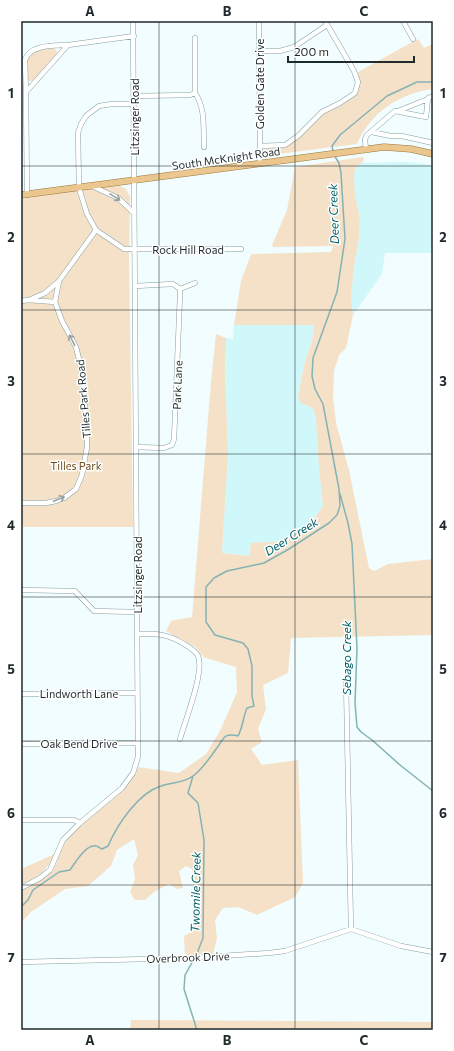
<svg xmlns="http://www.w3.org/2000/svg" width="454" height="1051" viewBox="0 0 454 1051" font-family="Commissioner,sans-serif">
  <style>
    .built { fill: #d0f8fb }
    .green { fill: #f4e1c8 }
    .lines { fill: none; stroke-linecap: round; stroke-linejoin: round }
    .stream { stroke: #85b2b5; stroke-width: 1.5 }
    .minor-casing { stroke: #85a1a3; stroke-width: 5.5 }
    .major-casing { stroke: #9a773c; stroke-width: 7 }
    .minor { stroke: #fff; stroke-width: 4.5 }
    .major { stroke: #ebc78f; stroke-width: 6 }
    .oneway { stroke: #9a9fa0 }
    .grid { fill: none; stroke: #1e2a2b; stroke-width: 1; stroke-opacity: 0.55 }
    .labels { text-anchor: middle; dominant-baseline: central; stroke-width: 3; stroke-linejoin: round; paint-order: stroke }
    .street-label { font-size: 11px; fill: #1e2a2b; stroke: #fff }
    .park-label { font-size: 11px; fill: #6e4e1c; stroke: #fff }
    .water-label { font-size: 12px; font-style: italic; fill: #006268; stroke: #fff }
    .neatline { fill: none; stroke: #1e2a2b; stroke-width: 1.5 }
    .grid-label { font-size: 13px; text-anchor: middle; font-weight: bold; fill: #1e2a2b }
  </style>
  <rect width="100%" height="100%" fill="#f1fdfe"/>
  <!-- built -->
  <path class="built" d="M405 162 425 164 433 166V253H385L382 274 353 315 351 297 354 266 359 239 360 219 355 195 354 176 355 168 362 163Z
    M234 325H314L312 341 304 365 298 398 301 403 313 408 316 418 319 468 323 506 317 515 288 541 251 543 249 556 222 553 228 454 225 372 226 338 233 339Z"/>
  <!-- green -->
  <path class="green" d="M418 39 424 48 433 44V89C400 93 370 113 357 144L262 156V153L266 149 284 146 320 115 354 95 359 80 358 72Z
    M54 48 57 51 56 55 33 81H29C27 77 27 73 27 68 26 49 39 50 54 48Z
    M363 157 364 160 362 163 355 168 354 176 355 195 360 219 359 239 354 266 351 297 353 315 346 348 339 355 334 371 333 397 336 423 349 470 369 568 374 571 388 564 433 559V635L291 638 288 673 263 685 266 709 258 729 262 742 251 749 262 765 298 760 303 883 295 897 257 915 238 907 223 908 215 920 217 938 213 954 185 956 184 936 193 931 198 917 192 869 186 866 179 871 183 888 177 889 169 884 154 892 145 900H135L130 892 135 879 133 865 138 855 134 839 117 850 111 866 88 886 65 889 31 912 21 923V891C31 886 44 880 52 871 58 864 59 852 64 844 83 816 128 797 138 767L179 773 206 754 220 731 237 692 236 667 203 657 196 647 166 631 171 621 192 617 211 382 216 334 226 338 225 372 228 454 222 553 249 556 251 543 288 541 317 515 323 506 319 468 316 418 313 408 301 403 298 398 304 365 312 341 314 325H234L241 281 250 257 252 254 331 252 333 246 273 247 272 245 287 210 295 167Z
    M118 185 126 189 130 197 129 262 133 527H21V199L72 189Z
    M55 854C47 871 38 877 21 884V869Z
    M131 1020 433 1022V1030H130Z"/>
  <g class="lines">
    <!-- stream -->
    <path class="stream" d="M333 151 332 146 340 135 387 96 417 82H433
      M340 494 348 523 352 544 357 648 355 703 357 727 361 732 372 740 400 765 433 791
      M193 776 188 793 198 803 204 840 203 938 196 956
      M21 907 28 900 33 890 59 872 70 870C75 863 86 844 96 846 98 846 100 848 102 849L108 846C117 825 138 793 161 786 172 782 184 783 193 776 203 769 211 756 219 745 221 742 223 738 226 736 231 734 233 735 238 736 243 727 243 717 247 708L254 706 252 696V666L248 649 243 643 215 635 206 622V587L214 578 227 571 264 563 289 549 329 523 337 515 340 506 339 489 323 404 315 389 312 376 313 358 337 292 345 239 341 173 339 163 334 155
      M194 959 185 975 184 989 196 1027 195 1030"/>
    <defs>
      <path id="minor" d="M259 21 260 146
        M403 21 413 39
        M259 51H280L294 47 327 25
        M26 92 25 60C30 44 54 46 68 45
        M195 93C206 109 203 129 204 147
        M134 96 190 95 195 93V38
        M134 104H112L99 106 86 116 81 124 78 133 79 188 87 214 96 230 124 249H241
        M398 111 428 99
        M371 132 391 136H402L433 143
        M366 150 365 139 367 135 395 111 426 117 428 98 433 96
        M260 163V146L285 145 298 136 322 112 340 103 355 93 358 82 354 71 325 21
        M92 186 118 198 134 213
        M27 195 26 92 68 45 134 36
        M135 286 173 284 180 289V295L174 439 172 445 164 448 136 447
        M180 289 195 283
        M29 300 45 293 58 282
        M21 301 29 300 55 302
        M21 503H46L56 501 64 498 76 489 82 475 87 447V426L81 367 76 347 62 321 55 302 59 281 96 230
        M21 590 75 591 94 611 137 612
        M138 634C156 633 168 634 184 644 189 647 196 651 198 656 205 671 185 721 180 739
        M346 679 351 929
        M21 694 137 693
        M21 744 138 743
        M21 820H74L80 823
        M21 888 40 878 50 870 63 840 80 823 122 788 133 773 138 757 133 21
        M21 962 191 958 269 953 285 951 351 929 401 946 433 952"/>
      <path id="major" d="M21 195 384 147 411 149 433 154"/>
    </defs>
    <!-- minor casing -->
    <use href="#minor" class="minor-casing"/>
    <!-- major casing -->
    <use href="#major" class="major-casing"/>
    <!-- minor -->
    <use href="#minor" class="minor"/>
    <!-- major -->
    <use href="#major" class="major"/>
  </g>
  <!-- one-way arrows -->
  <defs><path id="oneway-shaft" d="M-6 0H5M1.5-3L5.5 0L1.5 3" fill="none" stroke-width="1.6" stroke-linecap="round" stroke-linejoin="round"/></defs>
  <g class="oneway">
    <use href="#oneway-shaft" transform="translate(115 197) rotate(32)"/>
    <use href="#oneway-shaft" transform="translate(72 340) rotate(-117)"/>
    <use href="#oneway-shaft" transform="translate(59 499) rotate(-22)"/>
  </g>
  <!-- grid -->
  <path class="grid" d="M159 21V1030M295 21V1030M21 166H433M21 310H433M21 454H433M21 597H433M21 741H433M21 885H433"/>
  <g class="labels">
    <!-- street labels -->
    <g class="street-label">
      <text transform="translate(259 84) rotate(-90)">Golden Gate Drive</text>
      <text transform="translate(134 117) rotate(-90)">Litzsinger Road</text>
      <text transform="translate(226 158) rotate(-8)">South McKnight Road</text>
      <text x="188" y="249">Rock Hill Road</text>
      <text transform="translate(177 385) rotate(-88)">Park Lane</text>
      <text transform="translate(83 399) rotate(-95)">Tilles Park Road</text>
      <text transform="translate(137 575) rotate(-90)">Litzsinger Road</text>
      <text x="79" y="693">Lindworth Lane</text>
      <text x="79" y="743">Oak Bend Drive</text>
      <text transform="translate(188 957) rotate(-2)">Overbrook Drive</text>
    </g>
    <!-- park labels -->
    <g class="park-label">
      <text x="76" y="465">Tilles Park</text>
    </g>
    <!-- water labels -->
    <g class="water-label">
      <text transform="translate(333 214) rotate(-92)">Deer Creek</text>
      <text transform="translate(291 536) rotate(-32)">Deer Creek</text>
      <text transform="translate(346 658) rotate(-90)">Sebago Creek</text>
      <text transform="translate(195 892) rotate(-89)">Twomile Creek</text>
    </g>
  </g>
  <!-- border -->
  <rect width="454" height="1051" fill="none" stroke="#ffffff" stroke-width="44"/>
  <!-- scale -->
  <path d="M288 56v6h126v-6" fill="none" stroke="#1e2a2b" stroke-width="2"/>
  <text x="294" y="56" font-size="12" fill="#1e2a2b" stroke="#ffffff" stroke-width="3" paint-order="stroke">200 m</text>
  <rect x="22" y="22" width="410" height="1007" class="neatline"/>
  <g class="grid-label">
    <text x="90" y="16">A</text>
    <text x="227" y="16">B</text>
    <text x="364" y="16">C</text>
    <text x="11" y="98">1</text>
    <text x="443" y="98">1</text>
    <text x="11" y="242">2</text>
    <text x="443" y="242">2</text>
    <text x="11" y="386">3</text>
    <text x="443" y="386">3</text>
    <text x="11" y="530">4</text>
    <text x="443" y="530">4</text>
    <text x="11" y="674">5</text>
    <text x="443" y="674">5</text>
    <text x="11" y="818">6</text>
    <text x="443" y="818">6</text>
    <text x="11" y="962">7</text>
    <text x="443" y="962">7</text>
    <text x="90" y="1045">A</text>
    <text x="227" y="1045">B</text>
    <text x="364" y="1045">C</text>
  </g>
</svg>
